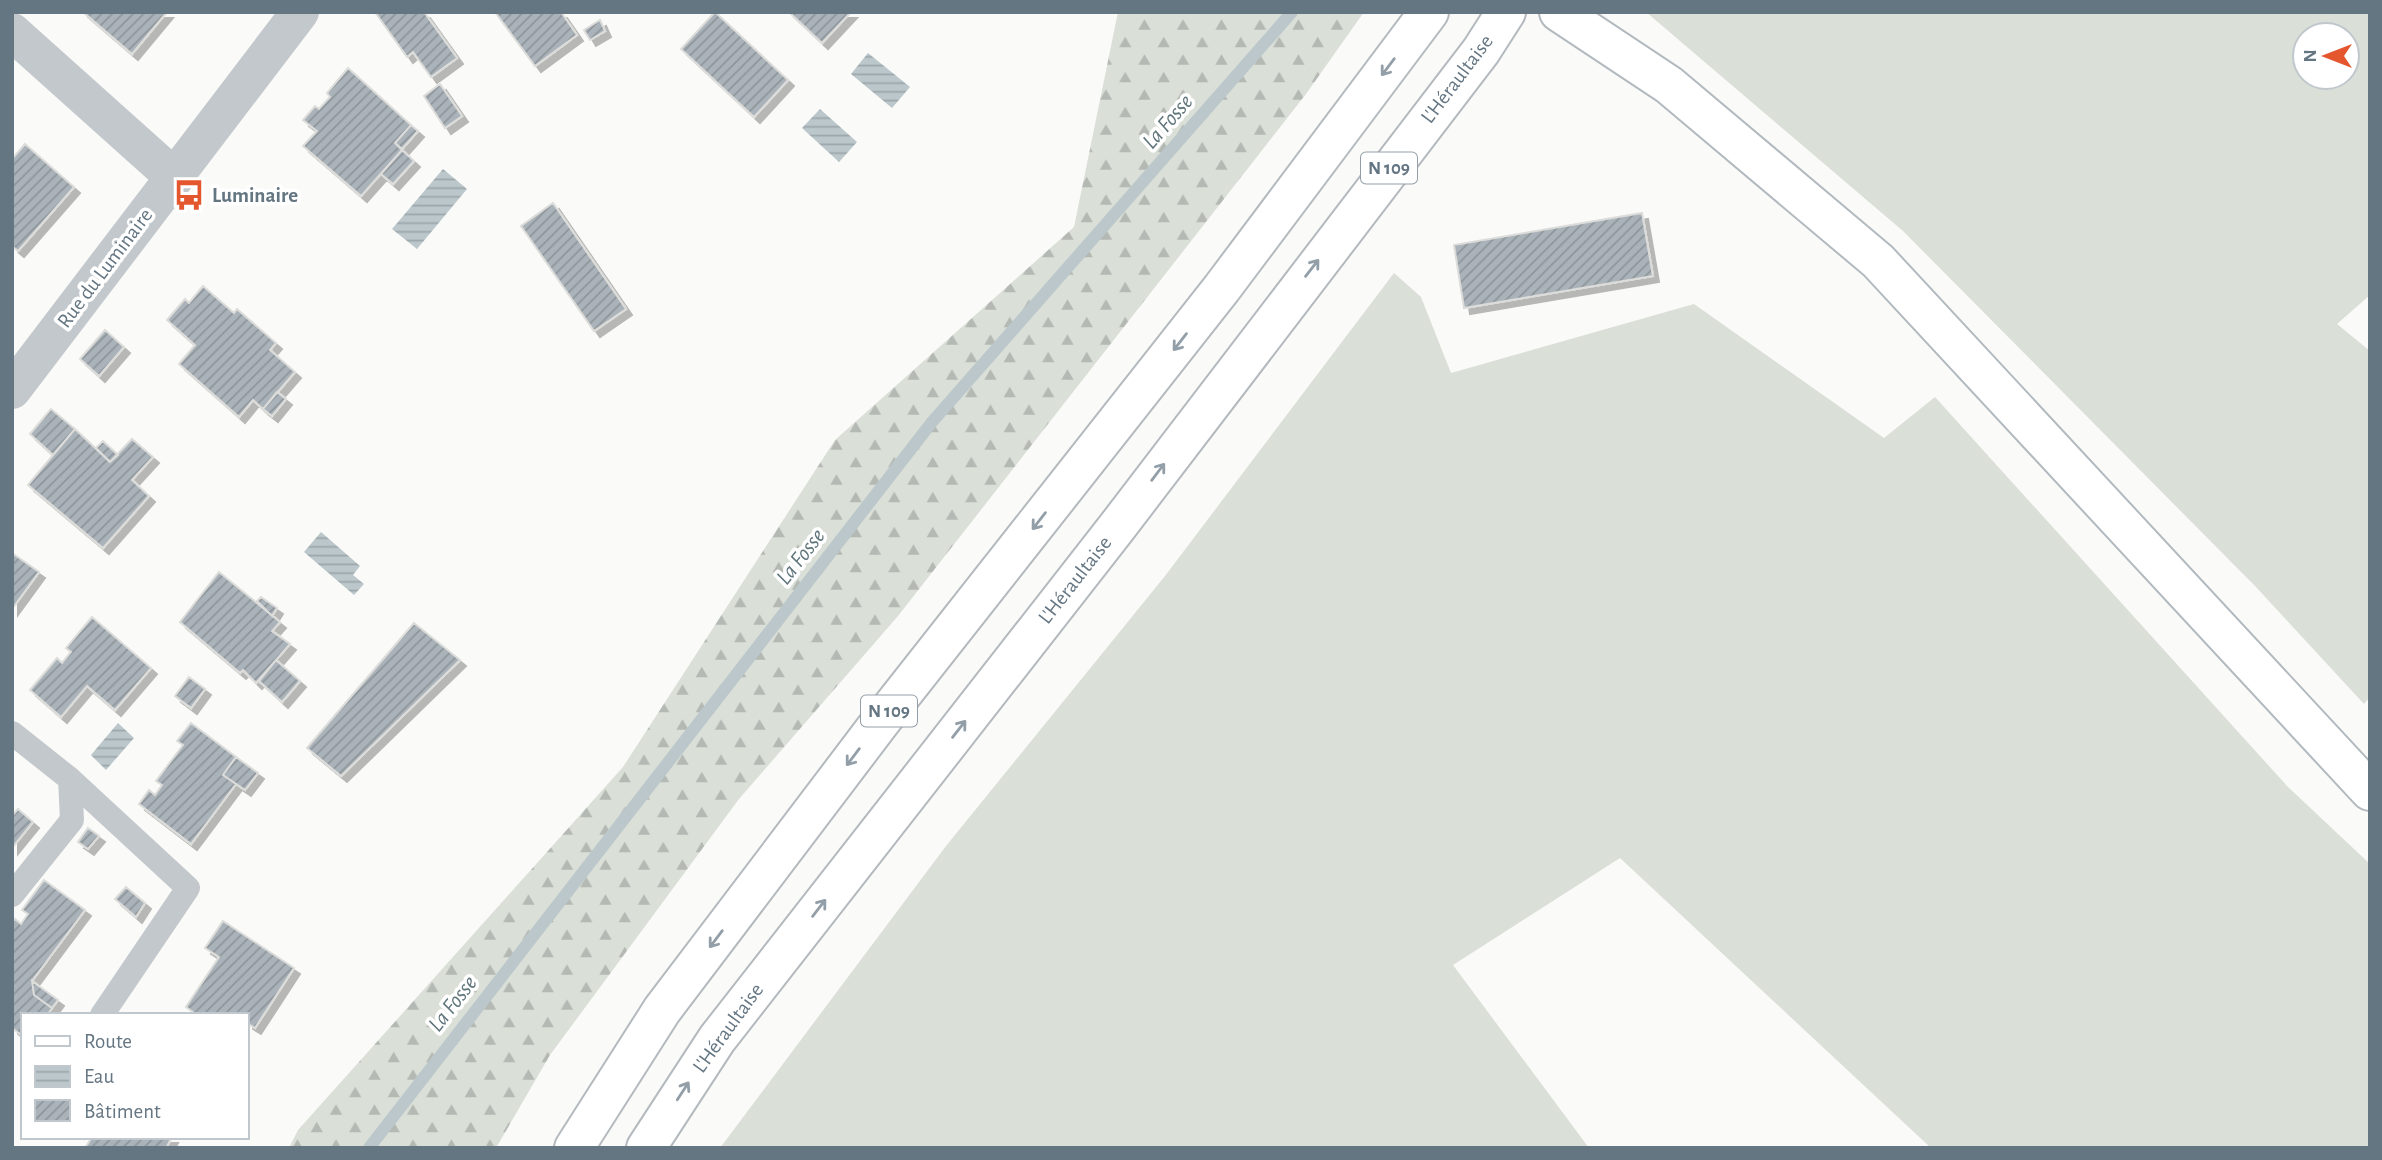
<svg xmlns="http://www.w3.org/2000/svg" width="2382" height="1160" viewBox="0 0 2382 1160" font-family="'Alegreya Sans',sans-serif">
  <style>
    .grass { fill: #dadfd7; fill-rule: evenodd }
    .forest { fill: url(#forest-firs) }
    .water { fill: url(#water-rules) }
    .lines { fill: none; stroke-linecap: round; stroke-linejoin: round }
    .stream { stroke: #bbc7cb; stroke-width: 12 }
    .building { fill: url(#building-hatch); stroke: #dcdcda; stroke-width: 2; filter: url(#shadow) }
    .secondary-casing { stroke: #b3babf; stroke-width: 42 }
    .highway-casing { stroke: #b4b9bd; stroke-width: 42 }
    .lane { stroke: #c3c8cc; stroke-width: 24 }
    .street { stroke: #c3c8cc; stroke-width: 38 }
    .secondary { stroke: #fff; stroke-width: 38 }
    .highway { stroke: #fff; stroke-width: 38 }
    .oneway { stroke: #939fa8 }
    .labels { text-anchor: middle; dominant-baseline: central; stroke-width: 7; stroke-linejoin: round; paint-order: stroke }
    .shield { fill: #fff; stroke: #939fa8; stroke-width: 2 }
    .shield-label { font-size: 19px; font-weight: bold; fill: #657683 }
    .street-label { font-size: 21px; fill: #657683; stroke: #fff }
    .poi-label { font-size: 21px; font-weight: bold; fill: #657683; stroke: #fff; text-anchor: start }
    .water-label { font-size: 23px; font-style: italic; fill: #60757c; stroke: #fff }
  </style>
  <defs>
    <pattern id="forest-firs" width="22" height="20" patternUnits="userSpaceOnUse" patternTransform="scale(1.75)"><rect width="22" height="20" fill="#dadfd7"/><path d="M5 1l3.5 6h-7zM16 11l3.5 6h-7z" fill="#b4b9b4"/></pattern>
    <pattern id="water-rules" width="6" height="5" patternUnits="userSpaceOnUse" patternTransform="scale(1.75)"><rect width="6" height="5" fill="#bbc7cb"/><path d="M0 2.5h6" fill="none" stroke="#9ca6aa"/></pattern>
    <pattern id="building-hatch" width="6" height="6" patternUnits="userSpaceOnUse" patternTransform="scale(1.75)"><rect width="6" height="6" fill="#aab3b9"/><path d="M-1 1l2-2M0 6l6-6M5 7l2-2" fill="none" stroke="#8e969c"/></pattern>
    <filter id="shadow"><feDropShadow dx="6" dy="6" stdDeviation="0" flood-color="#0004"/></filter>
  </defs>
  <rect width="100%" height="100%" fill="#fafaf8"/>
  <!-- grass -->
  <path class="grass" d="M1646 12H2370V295L2337 324 2370 351V697L2364 704 2256 587 1903 231ZM2305 35H2347V77H2305Z
    M1394 273 1421 297 1451 373 1694 304 1884 438 1935 397 2288 787 2370 864V1148H1931L1620 858 1453 965 1589 1148H720L946 846 1165 576Z"/>
  <!-- forest -->
  <path class="forest" d="M1118 12H1364L1306 94 898 616 739 799 550 1055 496 1148H289L298 1130 623 767 835 440 1074 227Z"/>
  <!-- water -->
  <path class="water" d="M868 53 910 87 892 108 851 74Z
    M820 109 857 142 839 162 802 128Z
    M443 169 467 189 417 249 392 229Z
    M321 532 360 566 353 575 364 584 354 595 304 552Z
    M118 723 134 738 106 770 91 755Z"/>
  <g class="lines">
    <!-- stream -->
    <path class="stream" d="M369 1148 932 422 1292 12"/>
  </g>
  <!-- building -->
  <path class="building" d="M83 12H167L132 54Z
    M375 12H424L457 58 431 77 413 52 407 57Z
    M495 12H561L577 35 535 66Z
    M715 12 788 80 754 117 681 49Z
    M789 12H851L822 43Z
    M600 20 605 31 590 40 584 30Z
    M348 68 411 125 395 143 402 150 361 196 303 146 317 131 303 120 315 106 319 109 330 97 327 93Z
    M440 84 462 116 445 128 424 96Z
    M411 125 418 131 402 149 395 143Z
    M25 144 74 187 18 251 12 246V159Z
    M402 150 414 161 393 184 381 174Z
    M553 203 626 309 594 331 521 226Z
    M1642 213 1653 276 1464 308 1454 245Z
    M203 286 234 313 237 309 276 343 270 350 295 372 263 409 253 400 239 417 179 364 195 345 167 320 185 299 189 303Z
    M105 330 124 347 99 376 80 359Z
    M277 392 286 399 272 416 263 409Z
    M51 409 75 429 53 455 30 434Z
    M75 429 110 462 132 439 153 457 132 480 149 496 103 548 28 485Z
    M103 441 118 455 110 462 96 448Z
    M12 553 39 572 12 609Z
    M219 572 280 622 272 631 290 644 256 683 243 670 240 673 180 622Z
    M261 597 277 608 272 616 257 601Z
    M92 617 151 668 115 710 87 686 61 717 30 690 57 658 62 663 71 652 66 648Z
    M414 623 460 660 341 776 307 748Z
    M276 660 300 681 282 702 259 681Z
    M189 677 205 689 191 708 175 696Z
    M191 723 236 757 223 775 236 784 191 844 139 804 149 790 155 795 162 785 156 781 183 745 177 741Z
    M236 757 258 773 245 790 223 775Z
    M18 809 33 822 12 848V816Z
    M88 828 99 836 88 849 78 842Z
    M44 880 85 910 32 981 34 995 52 1008 47 1015H23V1036L12 1028V923L15 919 21 924 28 914 22 910Z
    M126 887 145 903 136 917 115 899Z
    M223 921 294 968 255 1028 247 1023V1015H197L186 1007 219 957 205 948Z
    M32 981 58 1000 52 1008 34 995Z
    M92 1137H172L166 1148H85Z"/>
  <g class="lines">
    <defs>
      <path id="secondary" d="M1559 12 1669 85 1878 261 2370 791"/>
      <path id="highway" d="M574 1148 662 1010 881 721 1222 288 1429 12
        M646 1148 717 1039 1117 527 1481 51 1506 12"/>
    </defs>
    <!-- secondary casing -->
    <use href="#secondary" class="secondary-casing"/>
    <!-- highway casing -->
    <use href="#highway" class="highway-casing"/>
    <!-- lane -->
    <path class="lane" d="M12 733 70 779 72 820 12 895
      M70 779 188 888 102 1015"/>
    <!-- street -->
    <path class="street" d="M12 32 175 178
      M12 390 300 12"/>
    <!-- secondary -->
    <use href="#secondary" class="secondary"/>
    <!-- highway -->
    <use href="#highway" class="highway"/>
  </g>
  <!-- one-way arrows -->
  <defs><path id="oneway-shaft" d="M-6 0H5M1.5-3L5.5 0L1.5 3" fill="none" stroke-width="1.6" stroke-linecap="round" stroke-linejoin="round" transform="scale(1.75)"/></defs>
  <g class="oneway">
    <use href="#oneway-shaft" transform="translate(1388 67) rotate(127)"/>
    <use href="#oneway-shaft" transform="translate(1312 268) rotate(-52)"/>
    <use href="#oneway-shaft" transform="translate(1180 342) rotate(128)"/>
    <use href="#oneway-shaft" transform="translate(1158 472) rotate(-53)"/>
    <use href="#oneway-shaft" transform="translate(1039 521) rotate(128)"/>
    <use href="#oneway-shaft" transform="translate(959 729) rotate(-52)"/>
    <use href="#oneway-shaft" transform="translate(853 757) rotate(127)"/>
    <use href="#oneway-shaft" transform="translate(819 908) rotate(-52)"/>
    <use href="#oneway-shaft" transform="translate(716 939) rotate(127)"/>
    <use href="#oneway-shaft" transform="translate(683 1091) rotate(-57)"/>
  </g>
  <!-- icons -->
  <defs>
    <symbol id="bus-bare" viewBox="-9 -9 18 18"><path d="M-5-6H5V4H4V6H2V4H-2V6H-4V4H-5ZM-3.5-4V0h7V-4ZM-3.5 1.2v1.5H-2V1.2ZM2 1.2v1.5H3.5V1.2Z" fill="#e4572e" stroke="#fff" stroke-width="2.5" paint-order="stroke"/></symbol>
  </defs>
  <g fill-rule="evenodd">
    <use href="#bus-bare" x="167" y="173" width="44" height="44"/>
  </g>
  <g class="labels">
    <!-- shield labels -->
    <g class="shield">
      <rect x="1361" y="152.5" width="56" height="31" rx="5"/>
      <rect x="861" y="695.5" width="56" height="31" rx="5"/>
    </g>
    <g class="shield-label">
      <text x="1389" y="168">N 109</text>
      <text x="889" y="711">N 109</text>
    </g>
    <!-- street labels -->
    <g class="street-label">
      <text transform="translate(1457 79) rotate(-53)">L'Héraultaise</text>
      <text transform="translate(105 268) rotate(-53)">Rue du Luminaire</text>
      <text transform="translate(1075 580) rotate(-52)">L'Héraultaise</text>
      <text transform="translate(728 1028) rotate(-54)">L'Héraultaise</text>
    </g>
    <!-- poi labels -->
    <g class="poi-label">
      <text x="212" y="195">Luminaire</text>
    </g>
    <!-- water labels -->
    <g class="water-label">
      <text transform="translate(1168 122) rotate(-49)">La Fosse</text>
      <text transform="translate(801 557) rotate(-52)">La Fosse</text>
      <text transform="translate(453 1004) rotate(-52)">La Fosse</text>
    </g>
  </g>
  <!-- border -->
  <rect width="2382" height="1160" fill="none" stroke="#657683" stroke-width="28"/>
  <!-- legend -->
  <rect x="21" y="1013" width="228" height="126" fill="#ffffff" stroke="#c1c8cd" stroke-width="2"/>
  <rect x="35" y="1036" width="35" height="10" fill="#ffffff" stroke="#c1c8cd" stroke-width="2"/>
  <text x="84" y="1048" font-size="21" fill="#657683">Route</text>
  <rect x="35" y="1066" width="35" height="21" fill="url(#water-rules)" stroke="#c1c8cd" stroke-width="2"/>
  <text x="84" y="1083" font-size="21" fill="#657683">Eau</text>
  <rect x="35" y="1100" width="35" height="21" fill="url(#building-hatch)" stroke="#c1c8cd" stroke-width="2"/>
  <text x="84" y="1118" font-size="21" fill="#657683">Bâtiment</text>
  <!-- north arrow -->
  <g transform="translate(2326 56) rotate(270)"><circle r="33" fill="#ffffff" stroke="#c1c8cd" stroke-width="2"/>
  <path d="M0-5L12 26L0 18L-12 26Z" fill="#e4572e"/>
  <text y="-10" font-size="19" font-weight="bold" text-anchor="middle" fill="#657683">N</text>
  </g>
</svg>
